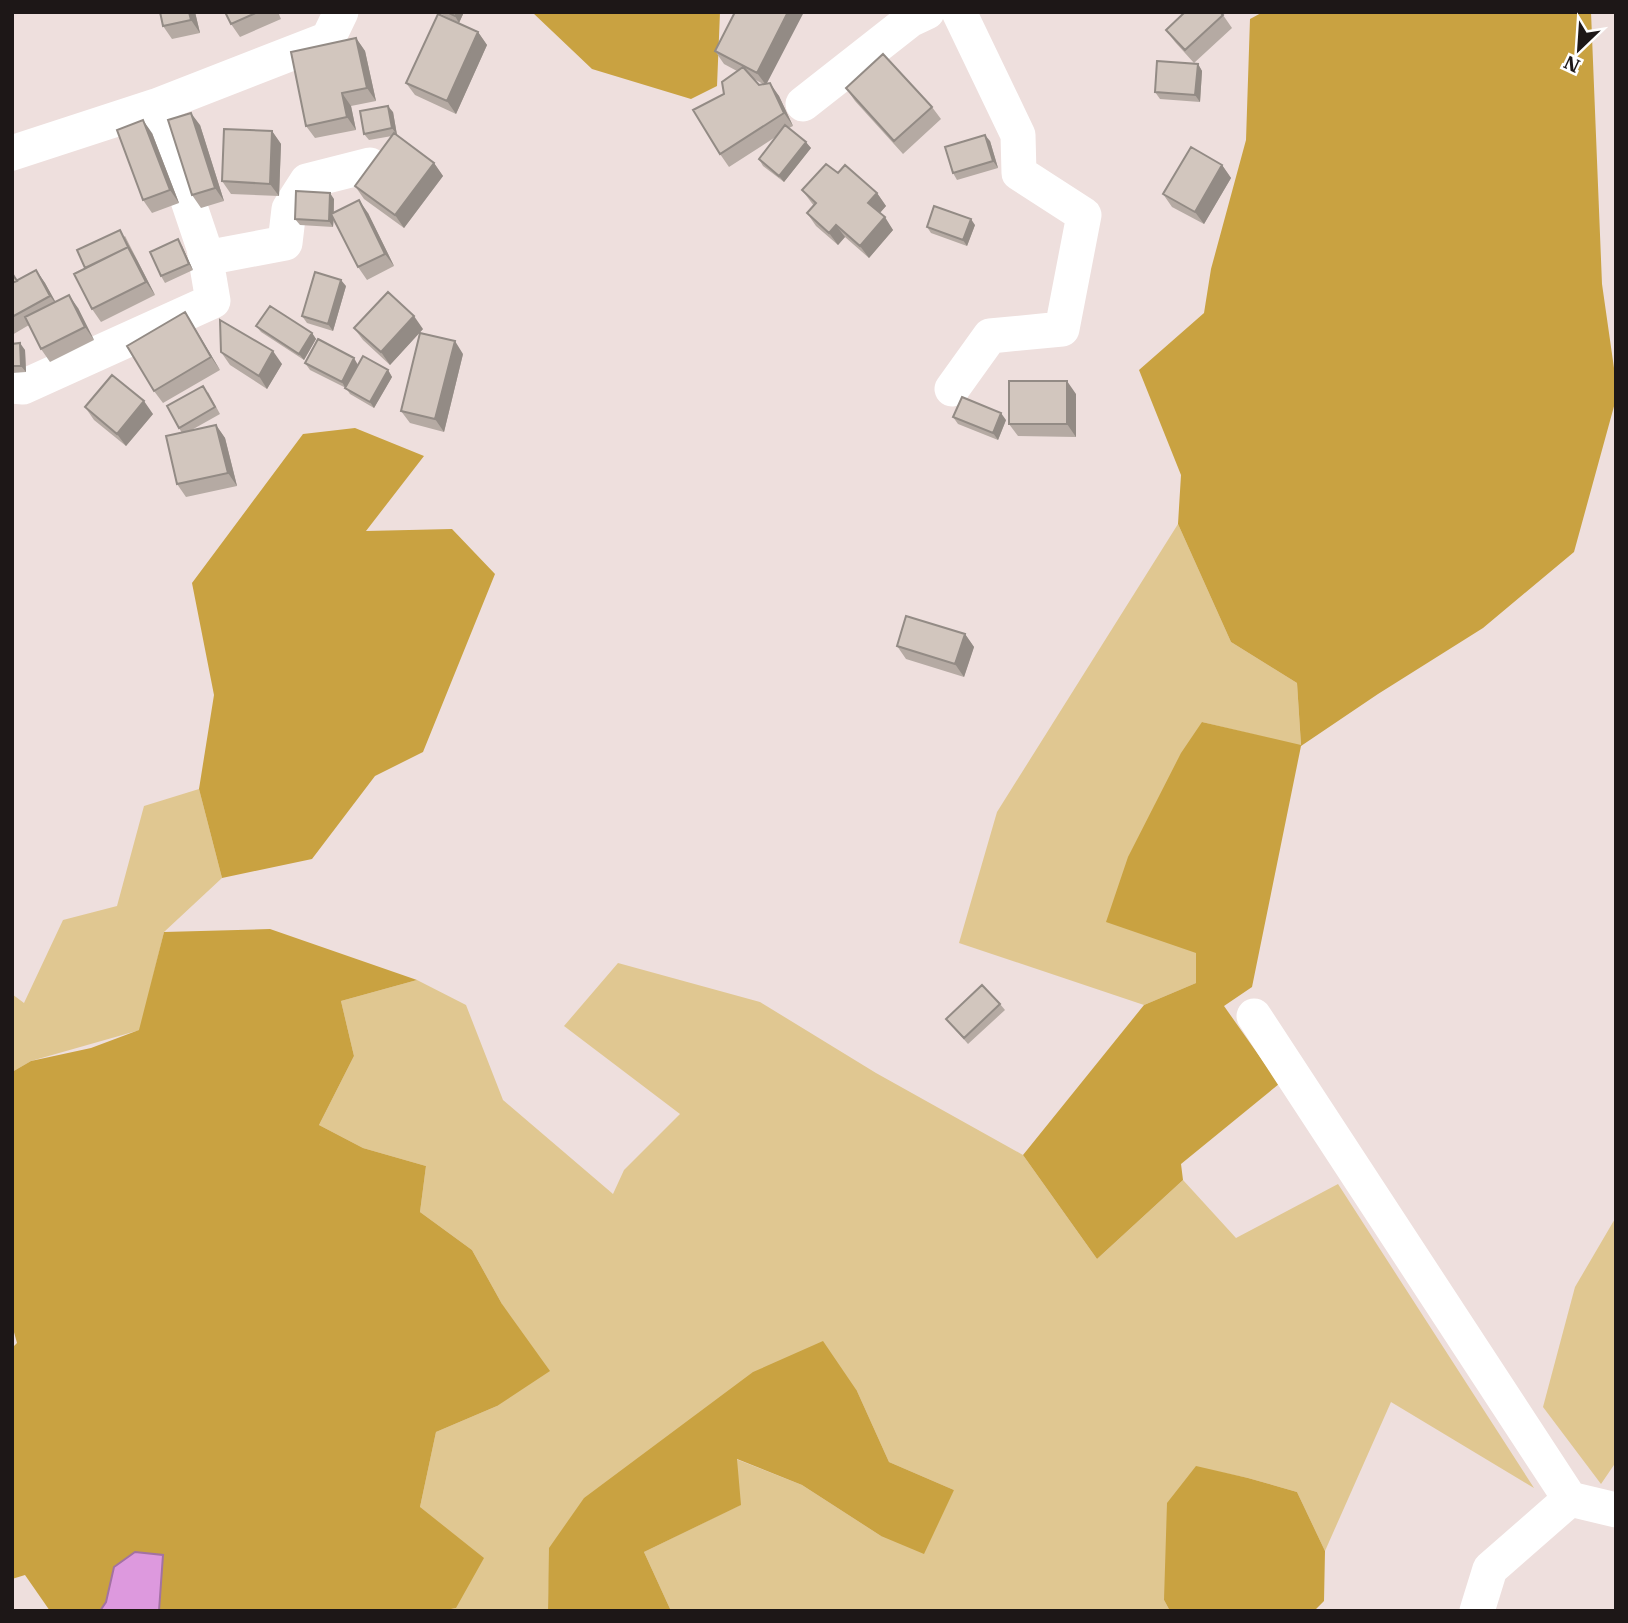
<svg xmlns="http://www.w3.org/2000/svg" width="1628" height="1623" viewBox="0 0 1628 1623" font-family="'IBM Plex Serif',serif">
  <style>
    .green { fill: #e0c791 }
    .forest { fill: #c9a241 }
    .water { fill: #dd99de; stroke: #a372a2; stroke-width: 2 }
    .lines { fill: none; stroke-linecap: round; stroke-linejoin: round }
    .minor { stroke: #fff; stroke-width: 35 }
    .wall { fill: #b5aaa3; fill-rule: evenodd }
    .shaded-wall { fill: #938b85 }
    .building { fill: #d2c6be; stroke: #938b85; stroke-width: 2 }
  </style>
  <rect width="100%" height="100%" fill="#eedfdd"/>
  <!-- green -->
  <path class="green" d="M1178 524 1231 642 1297 683 1301 746 1202 722 1196 983 1144 1005 959 943 997 812Z
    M199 789 222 878 164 932 140 1030 31 1061 12 1072V994L24 1003 63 920 117 906 144 806Z
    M618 963 760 1002 876 1073 1023 1155 1097 1259 1183 1180 1236 1238 1338 1184 1534 1488 1391 1402 1325 1551 1297 1492 1248 1478 1196 1467 1164 1600 1170 1611H671L644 1552 740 1505 736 1459 802 1485 881 1536 954 1490 889 1462 857 1391 550 1548 548 1611H441L456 1608 420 1507 436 1432 497 1406 502 1304 472 1250 420 1212 426 1166 363 1148 319 1125 354 1056 341 1001 417 980 466 1005 503 1100 613 1194 624 1170 680 1114 564 1026Z
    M1616 1217V1462L1601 1484 1543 1407 1575 1287Z"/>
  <!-- forest -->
  <path class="forest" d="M532 12H720L717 86 691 99 592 69Z
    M1263 12H1591L1602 284 1616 382V399L1574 552 1483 628 1378 694 1301 746 1252 987 1224 1006 1279 1084 1181 1164 1183 1180 1097 1259 1023 1155 1144 1005 1196 983V953L1106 922 1128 857 1181 753 1202 722 1301 745 1297 683 1231 642 1178 524 1181 475 1139 370 1204 313 1211 269 1246 140 1250 19Z
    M355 428 424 456 366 531 452 529 495 574 423 752 375 776 312 859 222 878 199 789 214 695 192 583 303 434Z
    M270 929 417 980 341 1001 354 1056 319 1125 363 1148 426 1166 420 1212 472 1250 502 1304 550 1371 497 1406 436 1432 420 1507 484 1558 456 1608 441 1611H159L163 1555 114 1567 106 1602 100 1611H50L25 1575 12 1579V1348L17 1343 12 1325V1072L31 1061 91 1048 139 1030 164 932Z
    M823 1341 857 1391 889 1462 954 1490 924 1554 881 1536 802 1485 737 1459 741 1505 644 1552 671 1611H548L549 1548 584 1498 753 1372Z
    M1196 1466 1248 1478 1297 1492 1325 1551 1324 1601 1314 1611H1170L1164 1600 1167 1503Z"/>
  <!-- water -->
  <path class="water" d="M135 1552 163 1555 159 1611H100L106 1602 114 1567Z"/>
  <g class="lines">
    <!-- minor -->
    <path class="minor" d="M803 104 910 20 927 12
      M12 153 156 106 328 39 341 12
      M206 258 285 243 289 209 307 181 370 165
      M12 386 23 387 213 301 204 248 156 106
      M952 389 990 336 1062 329 1084 215 1019 173 1018 135 959 12
      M1254 1016 1570 1499 1616 1510
      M1477 1611 1490 1569 1570 1499"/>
  </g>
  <!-- wall -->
  <path class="wall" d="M195 12 200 33 172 39 163 26Z
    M225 12H278L281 19 240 37 231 24Z
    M437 12H464L459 23Z
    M735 12 767 83 779 96 793 126 789 128 811 148 784 182 763 166 759 159 777 136 729 167 720 154 724 94 737 71 724 64 715 51ZM754 79 763 84 759 85Z
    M1223 15 1232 28 1194 63 1175 42 1166 30Z
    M478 32 487 45 456 114 415 95 406 83Z
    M356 38 365 51 376 101 351 106 356 130 315 138 306 126Z
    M1198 64 1202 71 1200 102 1160 99 1155 92Z
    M846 88 932 107 941 119 903 154 855 101Z
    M393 112 397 135 434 163 443 176 404 228 364 199 355 186 392 136 369 140 364 134Z
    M200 125 224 201 201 208 192 195Z
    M272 131 281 144 279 196 231 194 222 181Z
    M152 133 179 203 152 213 143 200Z
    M990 141 998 168 957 180 953 173Z
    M1222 165 1231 178 1204 224 1172 207 1163 194Z
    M838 173 877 193 886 206 880 213 893 230 869 258 845 237 838 245 816 226 807 213 814 206 802 190Z
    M334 199V213H368L394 266 367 280 358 267 334 219 333 227 300 225 295 219Z
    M975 225 967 246 931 233 927 227Z
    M125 236 155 295 101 322 92 309 85 268Z
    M182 246 193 270 165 283 161 276Z
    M36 270 45 283 55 302 78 308 94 340 50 362 41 349 29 325 12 335V273L17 280Z
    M346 286 333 331 307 323 302 316Z
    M185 312 193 325 220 370 163 403 154 391Z
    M256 326 312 333 316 339 304 360 261 332Z
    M354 328 423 329 390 365 363 340Z
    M12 344 25 350 26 372 12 373Z
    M221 352 282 364 267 389 230 365Z
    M463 354 444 432 410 423 401 411Z
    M305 363 358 365 388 370 392 377 374 408 350 394 346 388 310 370Z
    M208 392 220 414 188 432 216 425 225 438 237 486 186 497 177 484 182 433 179 428Z
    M1076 394V437L1018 436 1009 424Z
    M85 407 153 414 126 446 94 420Z
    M953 417 1006 420 998 440 958 424Z
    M965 634 974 647 964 677 906 659 897 646Z
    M1000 1004 1005 1010 968 1044 946 1019Z"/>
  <!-- shaded-wall -->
  <path class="shaded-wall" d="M189 12H195L200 33 191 20Z
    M457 12H464L459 23 455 16Z
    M788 12H804L766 85 757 73Z
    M478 32 487 45 456 114 447 101Z
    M356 38 365 51 376 101 367 88Z
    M1198 64 1202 71 1200 102 1195 95Z
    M770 83 779 96 793 126 784 113Z
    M342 93 351 106 356 130 347 117Z
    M388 106 393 112 397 135 392 128Z
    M191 113 200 125 224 201 215 188Z
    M143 120 152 133 179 203 170 190Z
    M272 131 281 144 279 196 270 184Z
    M985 135 990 141 998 168 993 161Z
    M806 142 811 148 784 182 779 176Z
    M434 163 443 176 404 228 395 215Z
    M1222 165 1231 178 1204 224 1195 212Z
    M330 193 334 199 333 227 329 221Z
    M877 193 886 206 877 216 868 203Z
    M359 200 368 213 394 266 385 254Z
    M885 217 893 230 869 258 860 246Z
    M971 219 975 225 967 246 963 240Z
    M836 225 845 237 838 245 829 233Z
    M120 230 137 260 155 295 146 282Z
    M178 239 182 246 193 270 189 264Z
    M36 270 45 283 59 308 50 296Z
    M341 280 346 286 333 331 328 324Z
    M69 295 78 308 94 340 85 327Z
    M185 312 193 325 220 370 211 357Z
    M414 316 423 329 390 365 381 352Z
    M312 333 316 339 304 360 299 354Z
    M455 341 463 354 444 432 435 419Z
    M20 343 25 350 26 372 21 366Z
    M273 351 282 364 267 389 259 376Z
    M354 358 358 365 346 389 342 382Z
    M388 370 392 377 374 408 370 402Z
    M1067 381 1076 394V437L1067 424Z
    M144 401 153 414 126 446 117 434Z
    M1001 413 1006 420 998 440 993 433Z
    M216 425 225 438 237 486 228 473Z
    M965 634 974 647 964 677 955 664Z"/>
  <!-- building -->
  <path class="building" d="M160 12H189L191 20 163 26Z
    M225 12H258L231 24Z
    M447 12H457L455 16Z
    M735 12H788L757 73 715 51Z
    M1185 12H1220L1223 15 1185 50 1166 30Z
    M438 14 478 32 447 101 406 83Z
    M356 38 367 88 342 93 347 117 306 126 291 52Z
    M883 54 932 107 894 141 846 88Z
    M1157 61 1198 64 1195 95 1155 92Z
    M743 67 759 85 770 83 784 113 720 154 693 110 724 94 722 82Z
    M388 106 392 128 364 134 360 111Z
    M191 113 215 188 192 195 168 120Z
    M143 120 170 190 143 200 117 130Z
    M785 125 806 142 779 176 759 159Z
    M224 129 272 131 270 184 222 181Z
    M394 133 434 163 395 215 355 186Z
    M985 135 993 161 953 173 945 147Z
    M1191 147 1222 165 1195 212 1163 194Z
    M826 164 838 173 845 165 877 193 868 203 885 217 860 246 836 225 829 233 807 213 816 203 802 190Z
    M296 191 330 193 329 221 295 219Z
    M359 200 385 254 358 267 331 214Z
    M934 206 971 219 963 240 927 227Z
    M120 230 130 251 128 247 85 268 77 250Z
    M178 239 189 264 161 276 150 252Z
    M128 247 146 282 92 309 74 274Z
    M36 270 50 296 12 317V283Z
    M315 272 341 280 328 324 302 316Z
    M12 273 17 281 12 283Z
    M388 292 414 316 381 352 354 328Z
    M69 295 85 327 41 349 25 317Z
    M270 306 312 333 299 354 256 326Z
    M185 312 211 357 154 391 127 346Z
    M220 320 273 351 259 376 221 352Z
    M420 333 455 341 435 419 401 411Z
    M318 339 354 358 342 382 305 363Z
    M20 343 21 366H12V344Z
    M363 356 388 370 370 402 345 388Z
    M112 375 144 401 117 434 85 407Z
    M1009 381H1067V424H1009Z
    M203 386 215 407 179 428 167 406Z
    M962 397 1001 413 993 433 953 417Z
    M216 425 228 473 177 484 166 436Z
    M906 616 965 634 955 664 897 646Z
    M982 985 1000 1004 964 1038 946 1019Z"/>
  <!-- border -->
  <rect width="1628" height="1623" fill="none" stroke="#1d1717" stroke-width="28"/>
  <!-- north arrow -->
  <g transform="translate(1579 49) rotate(205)" stroke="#ffffff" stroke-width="5" paint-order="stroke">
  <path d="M0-5L12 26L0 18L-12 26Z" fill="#1d1717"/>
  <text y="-10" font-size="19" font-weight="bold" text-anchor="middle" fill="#1d1717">N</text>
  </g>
</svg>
